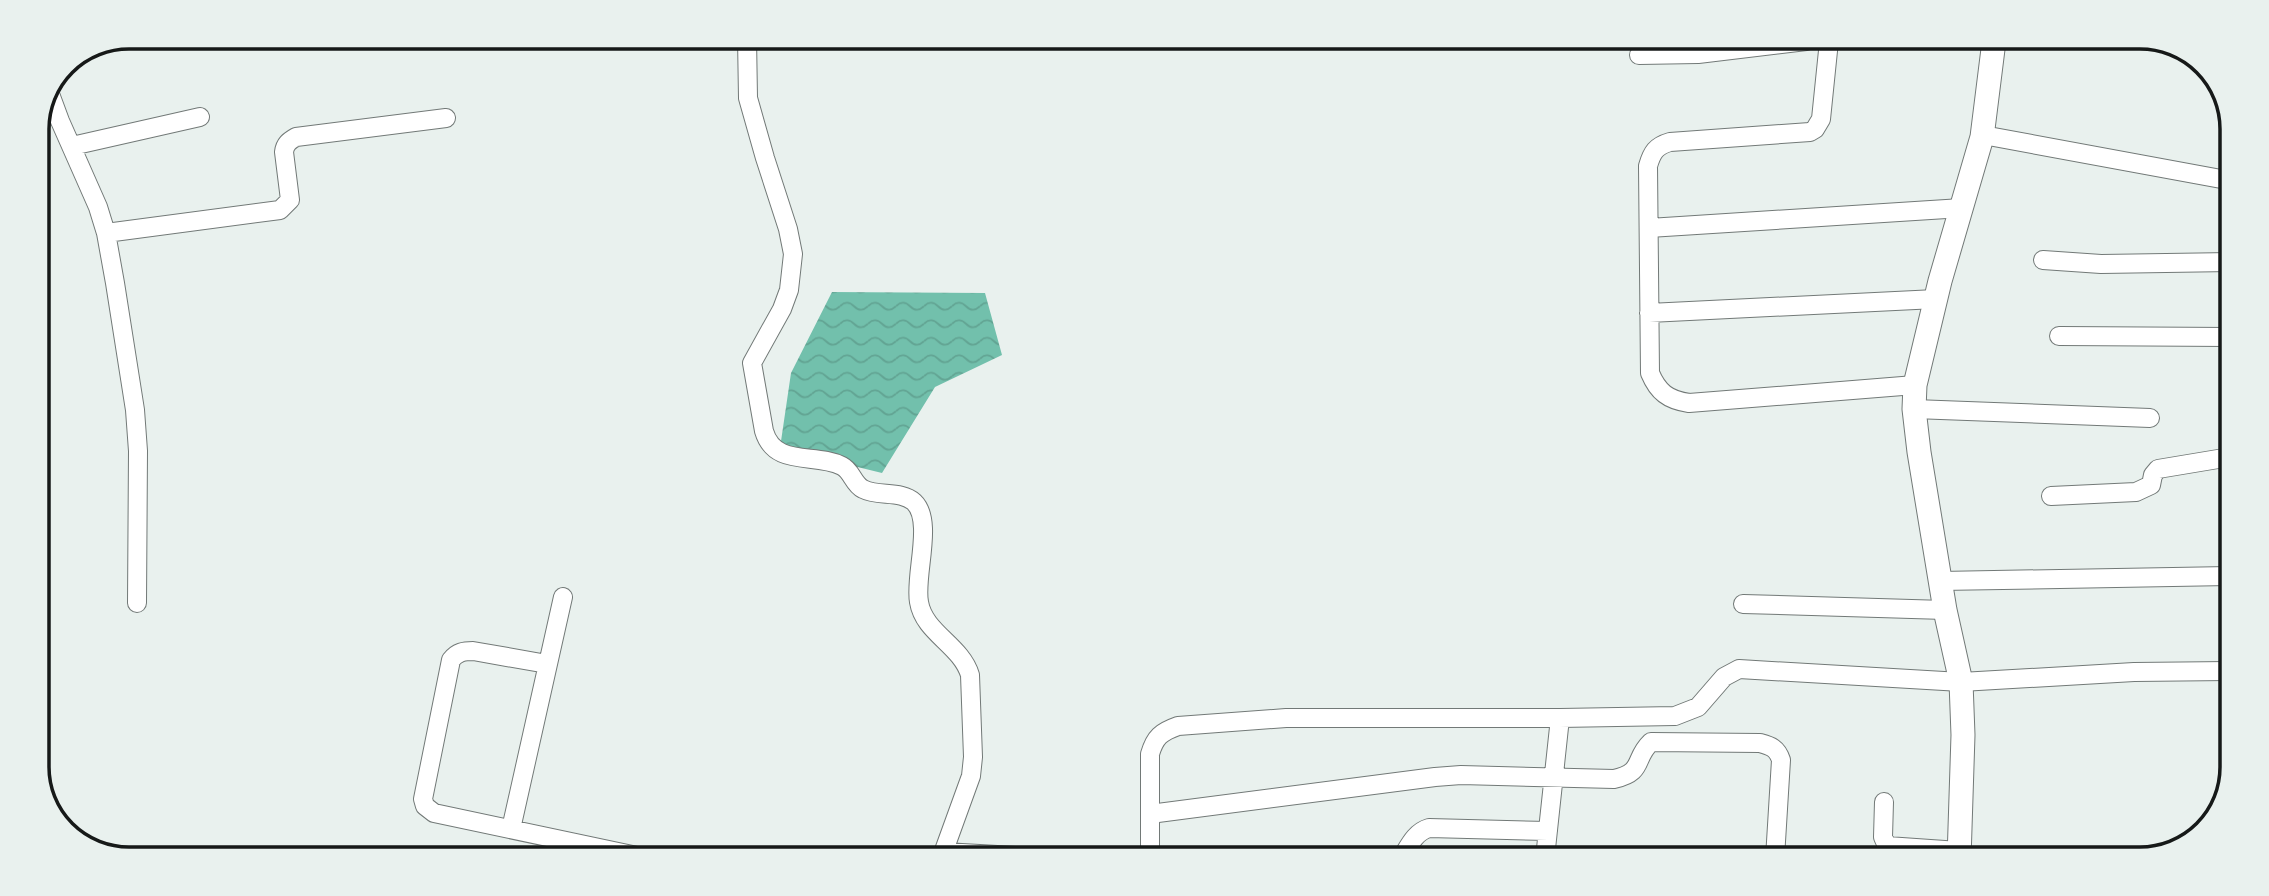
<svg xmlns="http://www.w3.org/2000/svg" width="2269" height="896" viewBox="0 0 2269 896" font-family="Quicksand,sans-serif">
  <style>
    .water { fill: url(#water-waves) }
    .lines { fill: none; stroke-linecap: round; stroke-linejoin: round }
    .minor-casing { stroke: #727977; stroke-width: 20 }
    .tertiary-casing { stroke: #727977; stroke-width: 25 }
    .minor { stroke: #fff; stroke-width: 18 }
    .tertiary { stroke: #fff; stroke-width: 23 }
    .rim { fill: none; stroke: #161918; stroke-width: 3.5 }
  </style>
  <defs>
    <pattern id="water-waves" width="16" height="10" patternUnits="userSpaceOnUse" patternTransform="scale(1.75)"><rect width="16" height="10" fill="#72c0ac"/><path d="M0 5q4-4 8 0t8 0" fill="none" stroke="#62a493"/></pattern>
  </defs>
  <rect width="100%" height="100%" fill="#e9f1ee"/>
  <!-- water -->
  <path class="water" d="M832 292 985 293 1002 355 935 387 882 473 780 448 791 373Z"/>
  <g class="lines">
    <defs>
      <path id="minor" d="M747 38 748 98 765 158 788 229 793 254 789 290 782 309 752 363 764 431C775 468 815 452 842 466 852 471 853 484 863 489 878 497 901 490 914 502 934 521 914 576 919 602 924 633 961 645 970 675L973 757 971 776 942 856
        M1829 41 1821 119 1815 129 1810 132 1670 142C1656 146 1652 152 1648 166L1650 373C1658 392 1668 400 1689 403L1915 385
        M1639 55 1698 54 1806 41
        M50 94 60 121 98 207 106 233 115 283 135 410 138 451 137 603
        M1983 135 2232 181
        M72 146 200 117
        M1649 228 1962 208
        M106 233 280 210 290 200 284 152C285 144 289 141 296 137L446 118
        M2043 260 2101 264 2231 262
        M1649 313 1936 299
        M2059 336 2230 337
        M1914 409 2150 418
        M2051 496 2136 492 2151 485 2153 475 2158 469 2230 457
        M1940 581 2229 576
        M1743 604 1945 610
        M547 664 473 651C464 651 457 652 451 660L423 799 425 806 434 813 637 856
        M1884 802 1883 837 1887 846 1959 851
        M1150 814 1435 777 1461 775 1614 779C1645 772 1633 759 1651 742L1760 743C1771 746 1777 748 1781 760L1775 858
        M511 829 563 597
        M944 852 1015 856
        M1150 857V754C1155 737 1161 732 1178 726L1286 718H1560L1675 716 1698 707 1724 677 1739 669 1961 682 2134 672 2228 671
        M1402 857C1409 846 1415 832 1429 828L1548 831
        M1545 858 1560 718"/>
      <path id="tertiary" d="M1959 859 1963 735 1961 682 1945 610 1919 452 1914 409 1915 385 1940 281 1982 137 1994 41"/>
    </defs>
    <!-- minor casing -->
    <use href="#minor" class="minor-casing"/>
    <!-- tertiary casing -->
    <use href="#tertiary" class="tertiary-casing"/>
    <!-- minor -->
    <use href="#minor" class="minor"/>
    <!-- tertiary -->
    <use href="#tertiary" class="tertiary"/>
  </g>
  <!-- crop -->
  <path d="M0 0H2269V896H0ZM129 49H2140A80 80 0 0 1 2220 129V767A80 80 0 0 1 2140 847H129A80 80 0 0 1 49 767V129A80 80 0 0 1 129 49Z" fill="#e9f1ee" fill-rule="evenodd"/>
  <path class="rim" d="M129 49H2140A80 80 0 0 1 2220 129V767A80 80 0 0 1 2140 847H129A80 80 0 0 1 49 767V129A80 80 0 0 1 129 49Z"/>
</svg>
